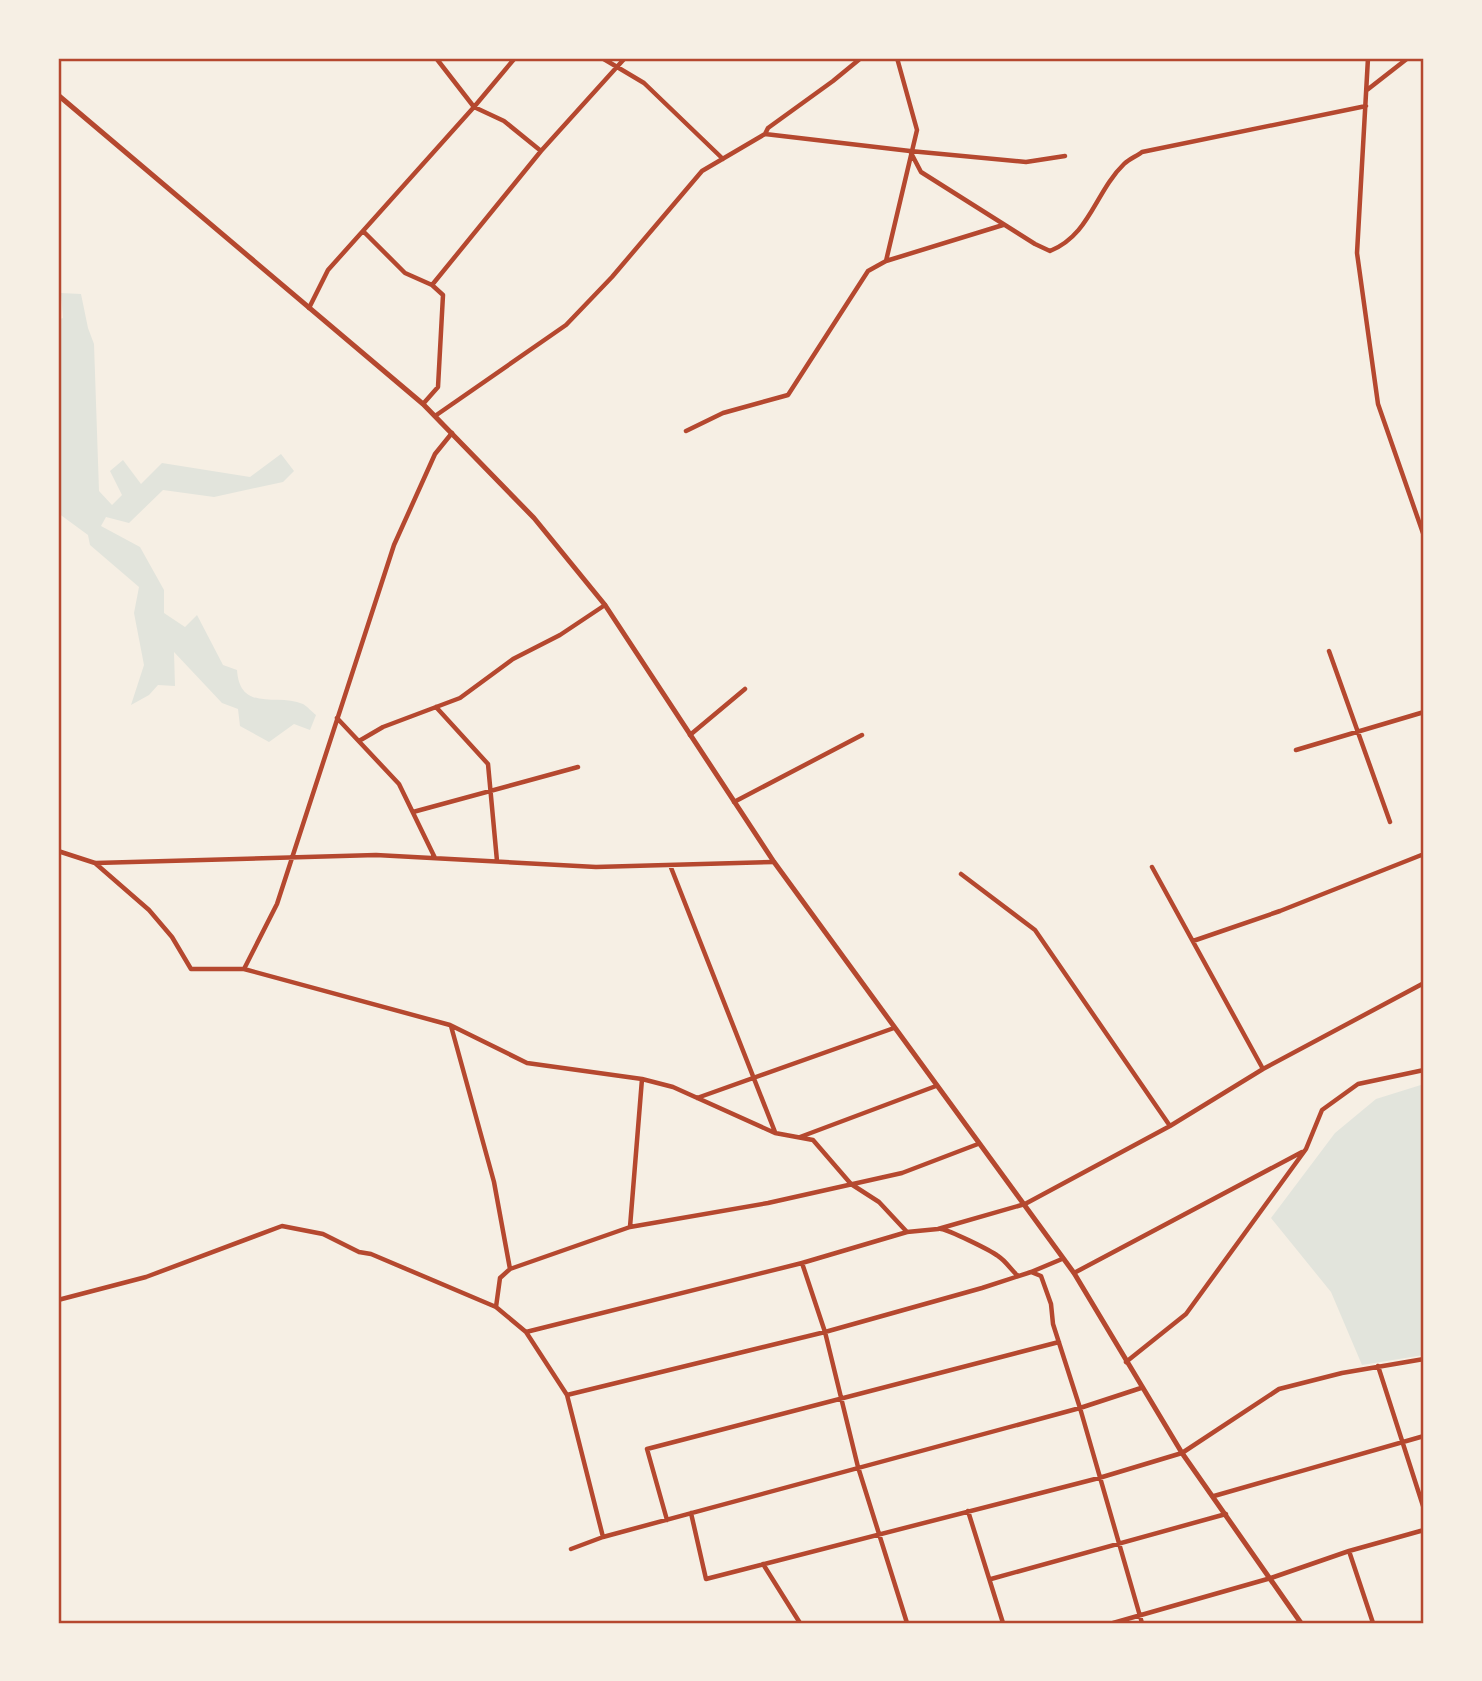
<svg xmlns="http://www.w3.org/2000/svg" width="1482" height="1681" viewBox="0 0 1482 1681" font-family="'PT Serif',serif">
  <style>
    .green { fill: #e2e4dc }
    .lines { fill: none; stroke-linecap: round; stroke-linejoin: round }
    .minor { stroke: #b5482f; stroke-width: 4.5 }
    .tertiary { stroke: #b5482f; stroke-width: 5 }
    .neatline { fill: none; stroke: #b5482f; stroke-width: 2.5 }
  </style>
  <rect width="100%" height="100%" fill="#f6efe4"/>
  <!-- green -->
  <path class="green" d="M61 293 81 294 88 328 94 344 99 491 112 505 122 495 110 471 123 460 141 484 162 463 250 477 281 454 294 471 283 482 214 497 163 490 129 523 106 517 101 526 140 547 164 590V613L185 627 197 615 223 665 237 670C240 713 277 693 303 704 307 706 312 712 316 715L310 730 294 724 269 742 240 726 238 709 222 703 174 652 175 686 158 685 149 695 131 705 144 665 134 613 139 587 90 545 88 535 58 513V320L63 318Z
    M1424 1084V1355L1362 1365 1331 1292 1271 1218 1335 1133 1376 1099Z"/>
  <g class="lines">
    <!-- minor -->
    <path class="minor" d="M436 58 474 107 504 121 541 151
      M602 58 644 83 723 159
      M1368 58 1357 253 1378 404 1424 536
      M1367 90 1408 58
      M765 134 768 128 833 81 861 58
      M910 151 1026 162 1065 156
      M363 231 405 273 432 285 443 295 438 387 423 404
      M886 261 917 130 897 58
      M432 285 541 151 625 58
      M309 308 328 270 474 107 515 58
      M435 416 566 325 612 277 702 171 765 134 910 151 921 172 1035 244 1050 251C1090 235 1095 192 1124 164 1129 159 1137 156 1142 152L1366 106
      M686 431 723 413 788 395 868 271 886 261 1003 225
      M1329 651 1390 822
      M436 707 488 764 497 861
      M337 718 399 784 435 858
      M690 735 745 689
      M359 741 383 727 460 698 513 659 560 635 605 605
      M1296 750 1424 712
      M734 802 862 735
      M413 812 578 767
      M58 851 95 863 149 910 172 937 191 969H244L450 1025 527 1063 642 1079 673 1087 775 1133 813 1140 851 1184 879 1202 907 1232
      M96 863 376 855 596 867 774 862
      M670 865 775 1132
      M1152 867 1263 1069
      M961 874 1035 930 1170 1126
      M1193 941 1280 911 1424 854
      M244 969 277 904 394 545 435 454 452 433
      M451 1026 494 1182 510 1269
      M697 1098 894 1028
      M800 1137 936 1086
      M630 1227 642 1079
      M941 1229C949 1230 990 1250 998 1256 1006 1261 1011 1270 1018 1276
      M1062 1259 1031 1272 1041 1276 1051 1304 1053 1324 1080 1408 1142 1623
      M802 1263 825 1332 858 1467 907 1623
      M1074 1273 1302 1152
      M58 1300 146 1277 282 1226 323 1234 359 1252 371 1254 496 1307 526 1332 802 1263 907 1232 938 1229 1025 1204 1170 1126 1263 1069 1424 983
      M496 1307 500 1278 510 1269 630 1227 768 1203 902 1173 978 1144
      M526 1332 567 1395 603 1537
      M1126 1362 1186 1314 1306 1149 1322 1110 1358 1084 1424 1070
      M1378 1366 1424 1509
      M567 1395 825 1332 982 1288 1031 1272
      M1214 1496 1424 1436
      M968 1511 1003 1623
      M691 1513 706 1579 1099 1478 1182 1453 1279 1389 1342 1373 1424 1359
      M667 1520 647 1449 1059 1342
      M571 1549 603 1537 1080 1408 1141 1388
      M1349 1551 1373 1623
      M763 1564 800 1623
      M991 1579 1226 1514
      M1113 1623 1271 1578 1349 1551 1424 1530"/>
    <!-- tertiary -->
    <path class="tertiary" d="M58 95 423 404 534 518 605 605 774 862 1074 1273 1182 1453 1301 1623"/>
  </g>
  <!-- border -->
  <rect width="1482" height="1681" fill="none" stroke="#f6efe4" stroke-width="119"/>
  <rect x="60" y="60" width="1362" height="1562" class="neatline"/>
</svg>
